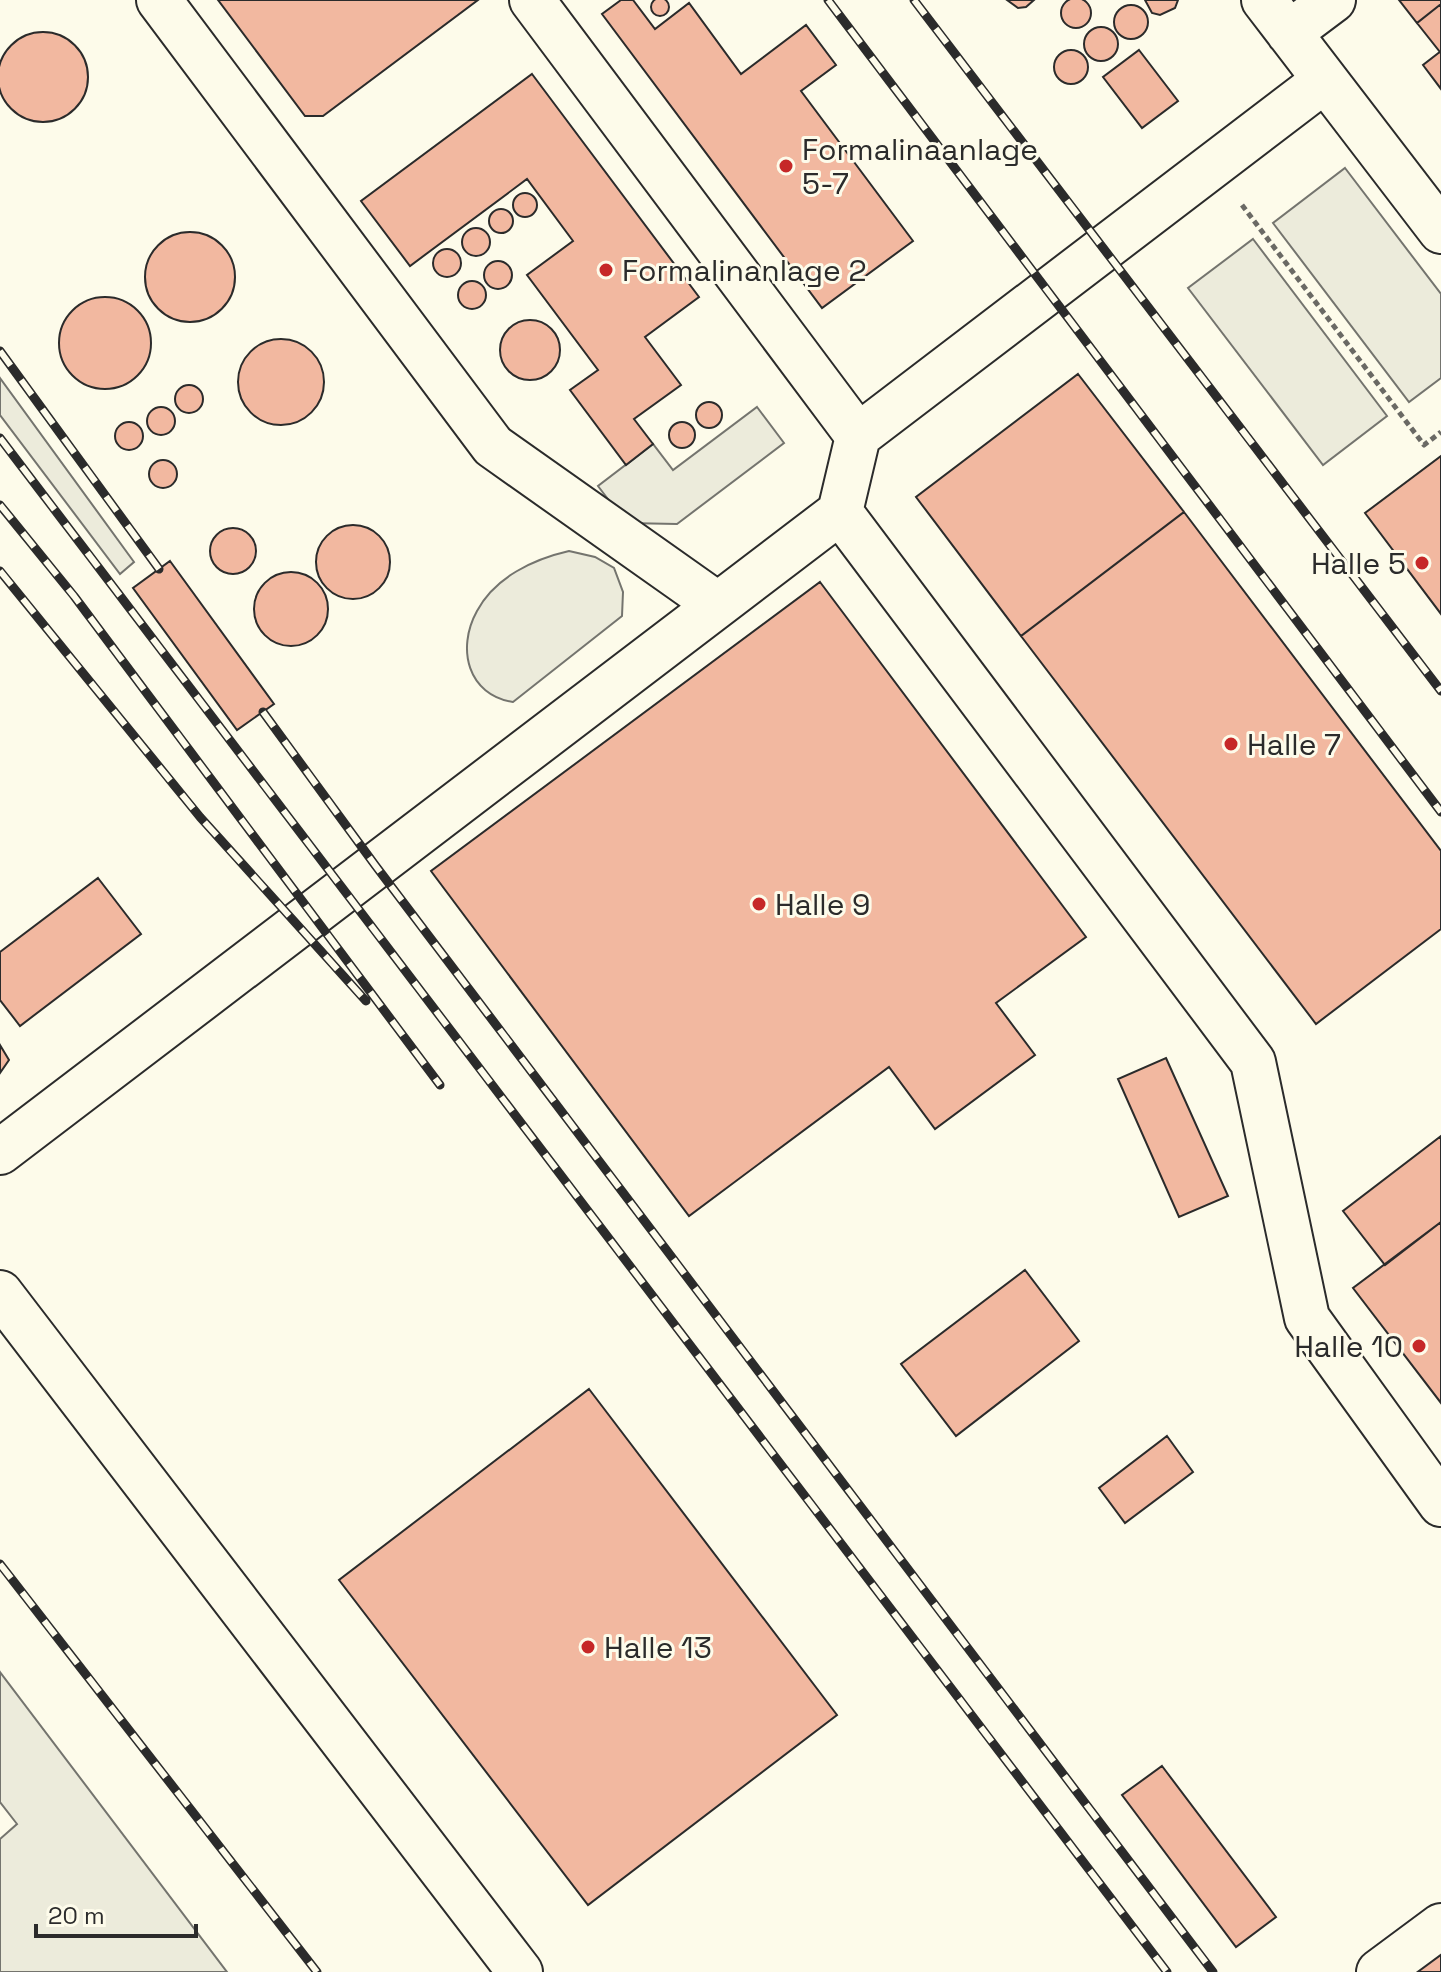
<svg xmlns="http://www.w3.org/2000/svg" width="1441" height="1972" viewBox="0 0 1441 1972" font-family="'Space Grotesk',sans-serif">
  <style>
    .green { fill: #ecebdb; stroke: #74746e; stroke-width: 2 }
    .building { fill: #f2b8a0; stroke: #2b2b2b; stroke-width: 2 }
    .lines { fill: none; stroke-linecap: round; stroke-linejoin: round }
    .minor-casing { stroke: #2b2b2b; stroke-width: 48 }
    .path { stroke: #6a6964; stroke-width: 5; stroke-dasharray: 6 4; stroke-linecap: butt }
    .minor { stroke: #fdfbea; stroke-width: 44 }
    .rail-casing { stroke: #2b2b2b; stroke-width: 9 }
    .rail { stroke: #fdfbea; stroke-width: 6; stroke-dasharray: 18; stroke-linecap: butt }
    .poi-dot { fill: #c62828; stroke: #fdfbea; stroke-width: 3 }
    .labels { text-anchor: middle; dominant-baseline: central; stroke-width: 6; stroke-linejoin: round; paint-order: stroke }
    .poi-label { font-size: 30px; fill: #2b2b2b; stroke: #fdfbea; text-anchor: start }
  </style>
  <rect width="100%" height="100%" fill="#fdfbea"/>
  <!-- green -->
  <path class="green" d="M1345 168 1441 294V378L1409 402 1273 223Z
    M1253 239 1387 416 1323 465 1188 288Z
    M0 378 134 562 120 574 0 415Z
    M757 407 784 443 677 524 626 523 598 486 653 444 673 470Z
    M569 551 595 557 614 568 623 592 622 616 513 702C468 695 456 649 477 611 495 577 534 559 569 551Z
    M0 1672 227 1972H0V1839L17 1824 0 1802Z"/>
  <!-- building -->
  <path class="building" d="M1061 13a15 15 0 1 1 30 0a15 15 0 1 1-30 0Z
    M651 7a9 9 0 1 1 18 0a9 9 0 1 1-18 0Z
    M218 0H478L323 116H305Z
    M621 0H633L655 29 689 3 741 74 806 25 836 65 801 91 913 241 822 308 602 14Z
    M1007 0H1034L1026 7 1018 8Z
    M1145 0H1178L1175 8 1160 15 1152 13Z
    M1399 0H1441V4L1417 23Z
    M1441 4V51L1440 52 1417 23Z
    M1114 22a17 17 0 1 1 34 0a17 17 0 1 1-34 0Z
    M1084 44a17 17 0 1 1 34 0a17 17 0 1 1-34 0Z
    M-2 77a45 45 0 1 1 90 0a45 45 0 1 1-90 0Z
    M1139 50 1178 101 1142 128 1103 77Z
    M1054 67a17 17 0 1 1 34 0a17 17 0 1 1-34 0Z
    M1441 51V89L1423 65Z
    M532 74 699 297 645 337 681 385 634 419 653 444 626 465 570 390 598 370 527 275 573 241 527 179 410 266 361 201Z
    M513 205a12 12 0 1 1 24 0a12 12 0 1 1-24 0Z
    M489 221a12 12 0 1 1 24 0a12 12 0 1 1-24 0Z
    M462 242a14 14 0 1 1 28 0a14 14 0 1 1-28 0Z
    M145 277a45 45 0 1 1 90 0a45 45 0 1 1-90 0Z
    M433 263a14 14 0 1 1 28 0a14 14 0 1 1-28 0Z
    M484 275a14 14 0 1 1 28 0a14 14 0 1 1-28 0Z
    M458 295a14 14 0 1 1 28 0a14 14 0 1 1-28 0Z
    M59 343a46 46 0 1 1 92 0a46 46 0 1 1-92 0Z
    M500 350a30 30 0 1 1 60 0a30 30 0 1 1-60 0Z
    M238 382a43 43 0 1 1 86 0a43 43 0 1 1-86 0Z
    M1078 374 1184 512 1021 636 916 497Z
    M175 399a14 14 0 1 1 28 0a14 14 0 1 1-28 0Z
    M696 415a13 13 0 1 1 26 0a13 13 0 1 1-26 0Z
    M147 421a14 14 0 1 1 28 0a14 14 0 1 1-28 0Z
    M669 435a13 13 0 1 1 26 0a13 13 0 1 1-26 0Z
    M115 436a14 14 0 1 1 28 0a14 14 0 1 1-28 0Z
    M1441 456V614L1365 513Z
    M149 474a14 14 0 1 1 28 0a14 14 0 1 1-28 0Z
    M1184 512 1441 851V929L1316 1024 1021 636Z
    M316 562a37 37 0 1 1 74 0a37 37 0 1 1-74 0Z
    M210 551a23 23 0 1 1 46 0a23 23 0 1 1-46 0Z
    M170 561 274 704 237 730 133 588Z
    M254 609a37 37 0 1 1 74 0a37 37 0 1 1-74 0Z
    M820 582 1086 937 996 1003 1035 1055 935 1129 889 1067 689 1216 431 871Z
    M98 878 141 934 20 1026 0 1000V952Z
    M0 1045 9 1060 0 1073Z
    M1166 1058 1228 1196 1179 1217 1118 1079Z
    M1441 1136V1222L1385 1265 1343 1211Z
    M1441 1222V1403L1353 1288Z
    M1025 1270 1079 1341 956 1436 901 1364Z
    M589 1389 837 1715 588 1905 339 1580Z
    M1167 1436 1193 1472 1125 1523 1099 1488Z
    M1162 1766 1276 1917 1236 1947 1122 1795Z
    M1441 1935V1972H1392Z"/>
  <g class="lines">
    <defs>
      <path id="minor" d="M159 0 493 446 718 605
        M532 0 858 436
        M1264 0 1441 231
        M1289 33 1333 0
        M840 512 1253 1062 1307 1318 1441 1504
        M0 1152 840 512 858 436 1325 80
        M0 1293 520 1972
        M1379 1972 1441 1926"/>
    </defs>
    <!-- minor casing -->
    <use href="#minor" class="minor-casing"/>
    <!-- path -->
    <path class="path" d="M1242 205 1424 445 1441 432"/>
    <!-- minor -->
    <use href="#minor" class="minor"/>
    <defs>
      <path id="rail" d="M828 0 1441 812
        M914 0 1441 691
        M0 351 159 569
        M0 438 1167 1972
        M0 505 74 596 440 1085
        M0 571 200 817 366 1001
        M263 712 375 865 1213 1972
        M0 1564 317 1972"/>
    </defs>
    <!-- rail casing -->
    <use href="#rail" class="rail-casing"/>
    <!-- rail -->
    <use href="#rail" class="rail"/>
  </g>
  <!-- markers -->
  <g class="poi-dot">
    <circle cx="786" cy="166" r="8"/>
    <circle cx="606" cy="270" r="8"/>
    <circle cx="1422" cy="563" r="8"/>
    <circle cx="1231" cy="744" r="8"/>
    <circle cx="759" cy="904" r="8"/>
    <circle cx="1419" cy="1346" r="8"/>
    <circle cx="588" cy="1647" r="8"/>
  </g>
  <g class="labels">
    <!-- poi labels -->
    <g class="poi-label">
      <text x="802" y="149">Formalinaanlage<tspan x="802" dy="34">5-7</tspan></text>
      <text x="622" y="270">Formalinanlage 2</text>
      <text x="1406" y="563" text-anchor="end">Halle 5</text>
      <text x="1247" y="744">Halle 7</text>
      <text x="775" y="904">Halle 9</text>
      <text x="1403" y="1346" text-anchor="end">Halle 10</text>
      <text x="604" y="1647">Halle 13</text>
    </g>
  </g>
  <!-- scale -->
  <path d="M36 1924v12h160v-12" fill="none" stroke="#2b2b2b" stroke-width="4"/>
  <text x="48" y="1924" font-size="24" fill="#2b2b2b" stroke="#fdfbea" stroke-width="6" paint-order="stroke">20 m</text>
</svg>
